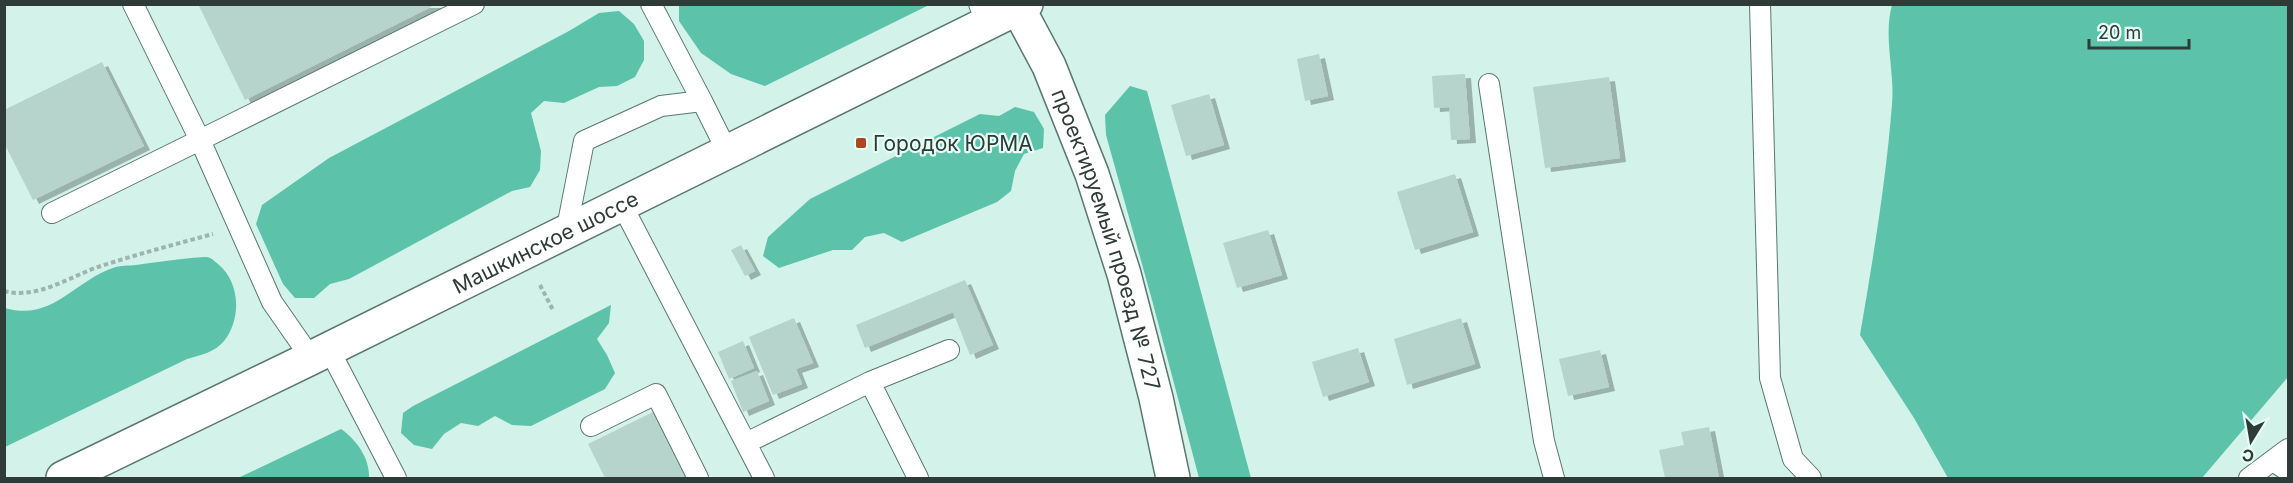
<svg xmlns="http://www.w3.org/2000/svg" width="2293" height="483" viewBox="0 0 2293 483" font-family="Inter,sans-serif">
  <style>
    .forest { fill: #5cc3aa }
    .building { fill: #b6d4cb; filter: url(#shadow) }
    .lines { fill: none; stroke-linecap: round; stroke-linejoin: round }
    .lane-casing { stroke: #5b776f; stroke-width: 22 }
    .street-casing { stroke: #5b776f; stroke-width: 36 }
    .secondary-casing { stroke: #5b776f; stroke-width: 36 }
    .path { stroke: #9cb5ae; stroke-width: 4; stroke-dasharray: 4.5 3; stroke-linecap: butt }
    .lane { stroke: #fff; stroke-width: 20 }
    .street { stroke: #fff; stroke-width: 33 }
    .secondary { stroke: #fff; stroke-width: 33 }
    .poi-dot { fill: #ad471f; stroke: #e5fef6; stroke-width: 2 }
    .labels { text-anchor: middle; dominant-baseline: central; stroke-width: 4.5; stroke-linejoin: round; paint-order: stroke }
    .poi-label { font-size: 21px; fill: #2f3b37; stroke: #e5fef6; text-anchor: start }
    .street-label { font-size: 21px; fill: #2f3b37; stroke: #e5fef6 }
  </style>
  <defs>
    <filter id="shadow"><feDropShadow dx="6" dy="4" stdDeviation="0" flood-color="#0004"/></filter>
  </defs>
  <rect width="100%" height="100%" fill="#d3f2e9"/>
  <!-- forest -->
  <path class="forest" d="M679 5V4L929 5 765 86 731 74 701 53 679 21Z
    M1892 5H2288V377L2202 478H1948L1914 418 1860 335C1873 259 1886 181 1892 104 1895 71 1883 37 1892 5Z
    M619 11 634 24 644 41V60L635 77 617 86 599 87 564 103 544 101 531 113 541 151 540 170 530 187 512 191 349 279 330 284 314 298H295L283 284 256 224 262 205 329 158 569 31 599 13Z
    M1130 86 1147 91 1251 478H1199L1152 300 1106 135 1105 115Z
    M1015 107 1034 112 1044 129 1043 148 1024 154 1015 171 1011 191 997 202 902 242 884 233 865 237 852 250H833L779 268 763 256 768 237 810 199 980 114 999 116Z
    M191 258C197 258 206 256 210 258 213 259 215 262 218 264 240 282 242 318 224 341 215 352 201 355 187 359L5 447V308C52 322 74 281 113 268 120 265 129 266 136 265 155 262 173 260 191 258Z
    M611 305 609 323 597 339 607 355 615 373 605 389 531 426 512 425 495 416 478 426 461 423 444 434 432 449 414 445 401 433 403 413 413 406Z
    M341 429C357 440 370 459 369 478H238Z"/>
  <!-- building -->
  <path class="building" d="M198 4H437L245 100Z
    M1319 54 1328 96 1305 101 1297 59Z
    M102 62 144 146 33 200 4 143V110Z
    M1465 74 1470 139 1451 140 1449 107 1434 108 1432 76Z
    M1609 77 1620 158 1545 168 1533 87Z
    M1209 94 1224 145 1186 156 1171 105Z
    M1455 174 1473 232 1415 250 1397 192Z
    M1268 230 1282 275 1237 288 1223 243Z
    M741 245 755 271 745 276 731 250Z
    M965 280 993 345 970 355 953 312 865 348 856 325Z
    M794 318 813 363 796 369 802 384 773 395 749 337Z
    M1461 318 1475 364 1407 385 1394 339Z
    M743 341 754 368 729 379 718 352Z
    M1358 348 1369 382 1323 397 1312 362Z
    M1600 350 1609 387 1568 396 1559 359Z
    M757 371 769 401 743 412 731 381Z
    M655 411 688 478H605L588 444Z
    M1709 427 1719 478H1665L1659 450 1684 445 1681 432Z"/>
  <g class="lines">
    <defs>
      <path id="lane" d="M651 4 702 101
        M979 4 987 24
        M1760 4 1770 378 1793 459 1811 478
        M1489 84 1544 441 1554 478
        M622 205 764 478
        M52 213 200 140 133 4
        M566 233 584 141 661 106 702 101 728 153
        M329 349 396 478
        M311 358 272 302 200 140 474 4
        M870 382 949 350
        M591 426 656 394 698 478
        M746 443 870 382 918 478
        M2273 461 2288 471
        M2249 478 2288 449"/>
      <g id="street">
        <path id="s1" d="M1018 8 1049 66 1092 174 1124 274 1156 398 1173 478"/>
      </g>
      <g id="secondary">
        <path id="s2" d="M63 478 311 358 1026 4"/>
      </g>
    </defs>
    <!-- lane casing -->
    <use href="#lane" class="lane-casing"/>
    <!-- street casing -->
    <use href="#street" class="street-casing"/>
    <!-- secondary casing -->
    <use href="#secondary" class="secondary-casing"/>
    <!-- path -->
    <path class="path" d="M540 285 553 310
      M4 291C38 300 70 276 101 266 138 254 176 244 213 234"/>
    <!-- lane -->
    <use href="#lane" class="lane"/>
    <!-- street -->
    <use href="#street" class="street"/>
    <!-- secondary -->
    <use href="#secondary" class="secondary"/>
  </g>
  <!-- markers -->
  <rect class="poi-dot" x="855" y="137" width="12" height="12" rx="3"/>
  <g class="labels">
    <!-- poi labels -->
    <g class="poi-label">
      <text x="873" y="143">Городок ЮРМА</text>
    </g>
    <!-- street labels -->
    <g class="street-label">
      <text stroke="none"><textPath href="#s1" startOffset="249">проектируемый проезд № 727</textPath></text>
      <text stroke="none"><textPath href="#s2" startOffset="537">Машкинское шоссе</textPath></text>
    </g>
  </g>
  <!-- border -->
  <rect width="2293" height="483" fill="none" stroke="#2f3b37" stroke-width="12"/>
  <!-- north arrow -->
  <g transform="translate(2251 441) rotate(191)" stroke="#e5fef6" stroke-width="4.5" paint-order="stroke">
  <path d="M0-4.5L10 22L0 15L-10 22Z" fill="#2f3b37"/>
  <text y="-9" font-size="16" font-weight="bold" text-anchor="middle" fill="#2f3b37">С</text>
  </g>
  <!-- scale -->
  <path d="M2089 39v9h100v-9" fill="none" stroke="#2f3b37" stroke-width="3"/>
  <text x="2098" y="39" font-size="18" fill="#2f3b37" stroke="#e5fef6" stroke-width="4.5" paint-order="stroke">20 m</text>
</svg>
